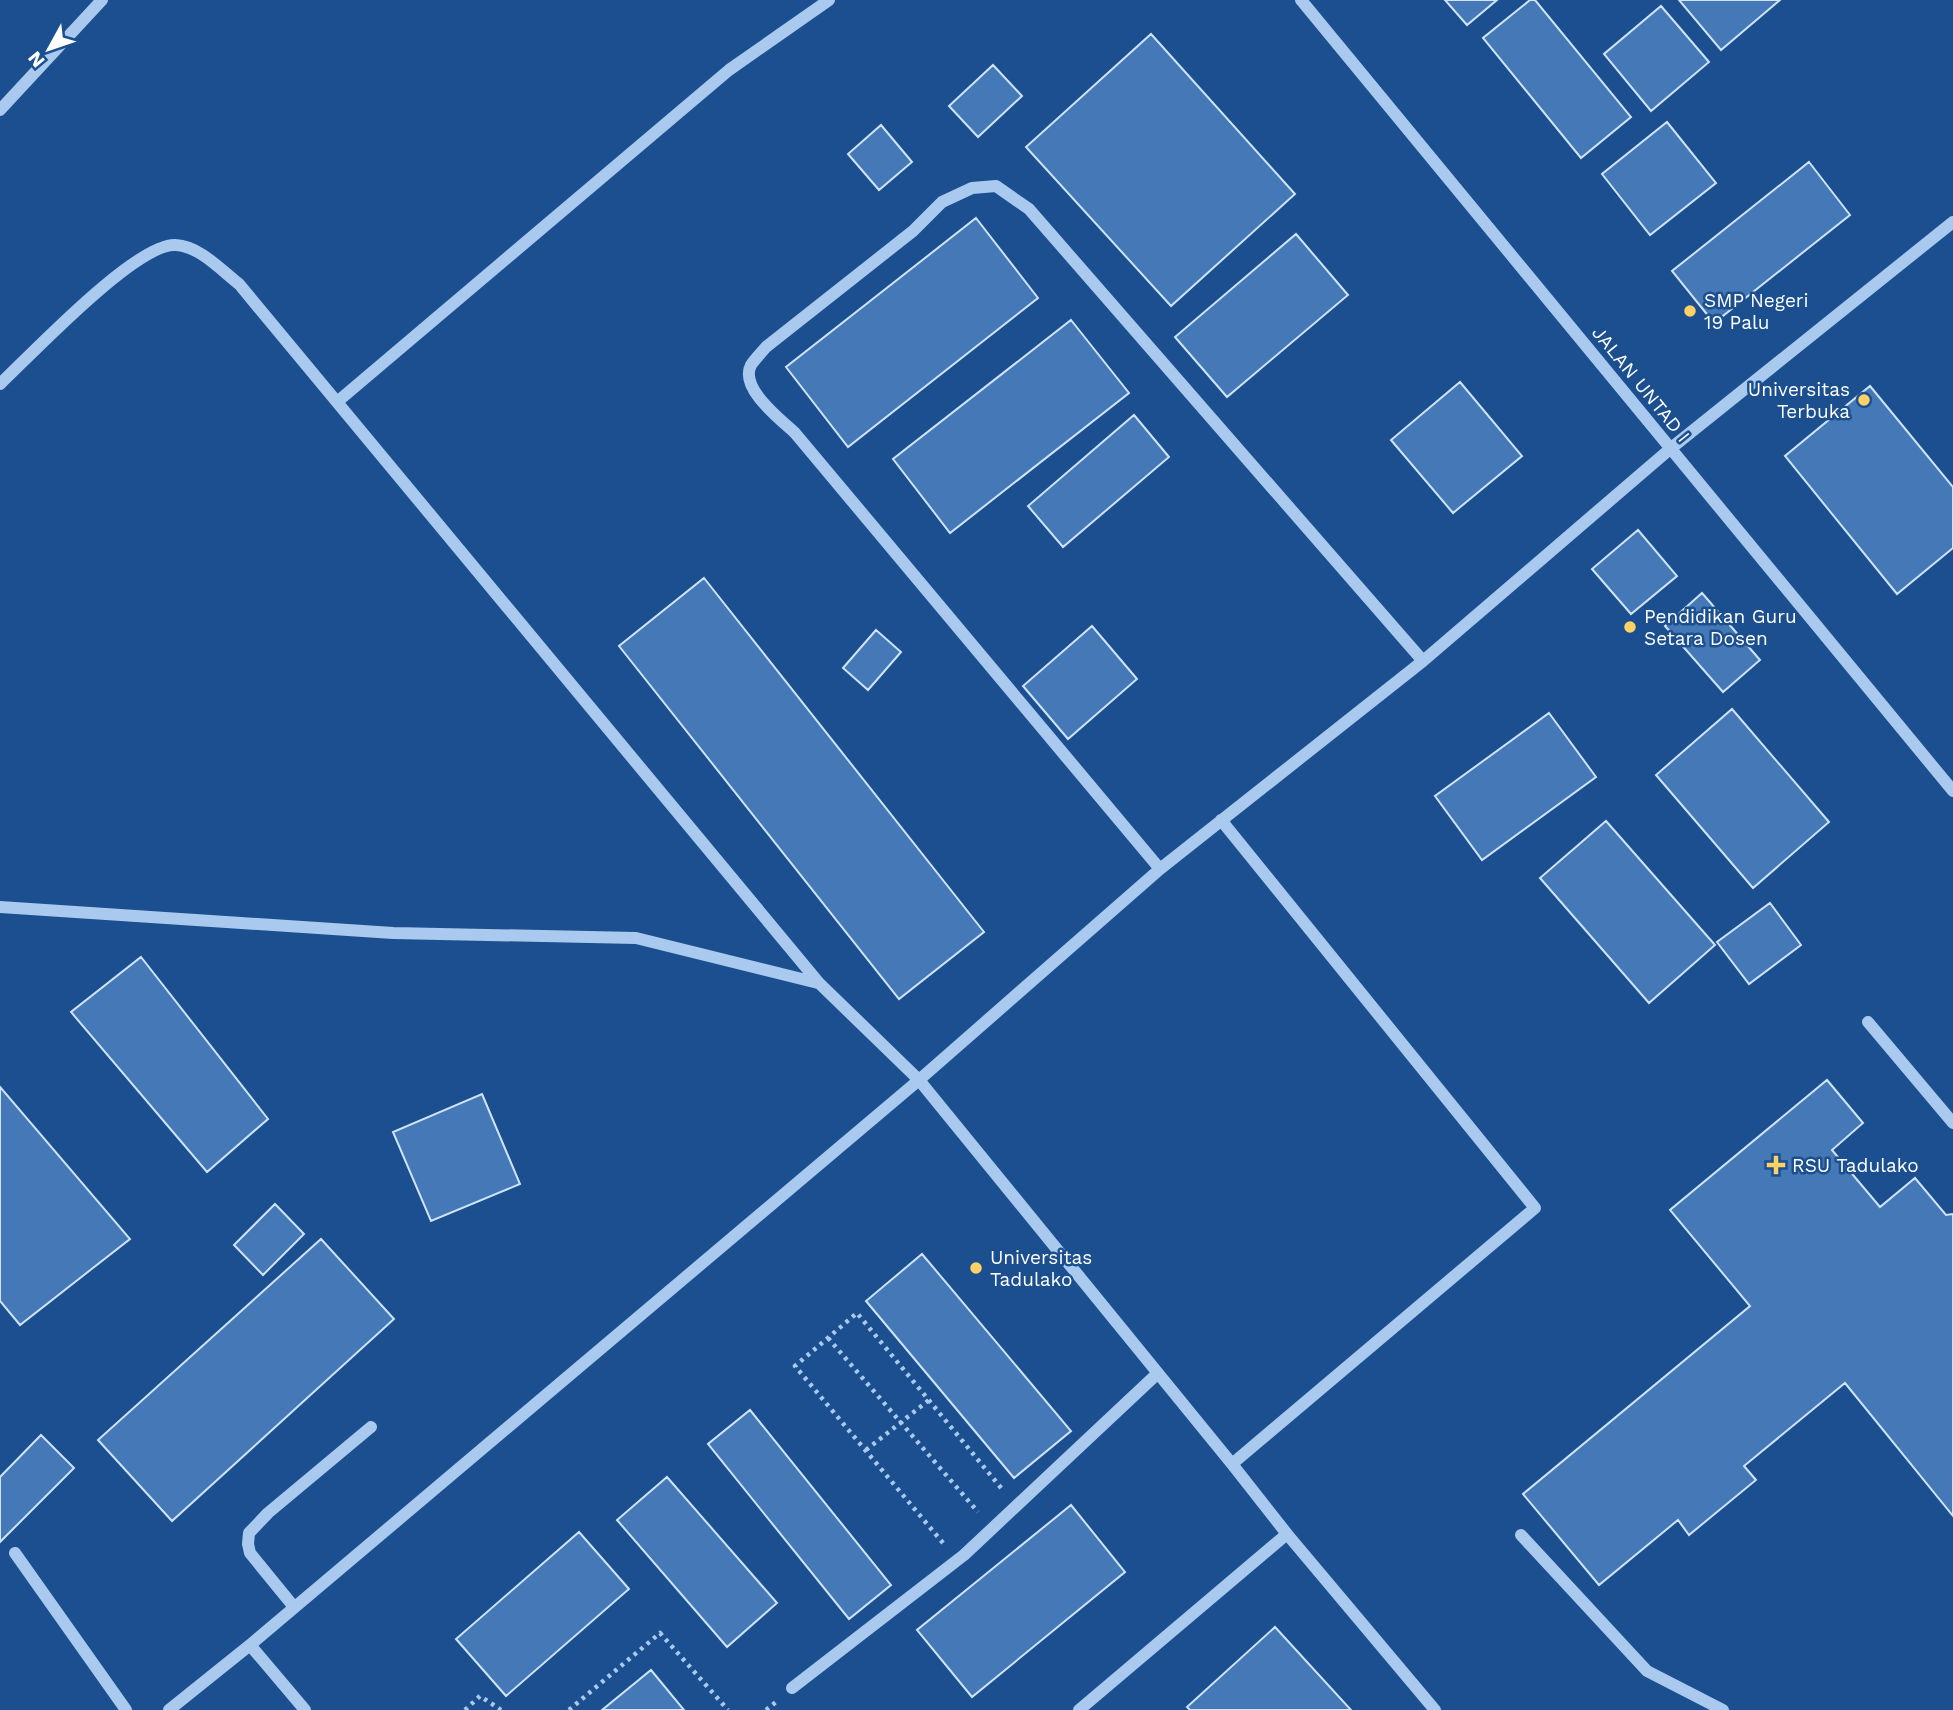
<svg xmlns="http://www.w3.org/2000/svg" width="1953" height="1710" viewBox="0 0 1953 1710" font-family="'Work Sans',sans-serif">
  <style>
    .building { fill: #4478b7; stroke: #cfe3fa; stroke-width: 2 }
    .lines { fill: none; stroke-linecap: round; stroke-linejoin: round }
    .path { stroke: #a9c9ee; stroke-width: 4.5; stroke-dasharray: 3.5 5; stroke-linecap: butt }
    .minor { stroke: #a9c9ee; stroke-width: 12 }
    .poi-dot { fill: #ffd166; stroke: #1b4f8f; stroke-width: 2.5 }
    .labels { text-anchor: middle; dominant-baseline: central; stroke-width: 5; stroke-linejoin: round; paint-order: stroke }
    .poi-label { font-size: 19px; fill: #fff; stroke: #1b4f8f; text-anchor: start }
    .street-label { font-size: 19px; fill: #fff; stroke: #1b4f8f }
  </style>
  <rect width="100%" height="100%" fill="#1b4f8f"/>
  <!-- building -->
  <path class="building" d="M1445 0H1497L1467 25Z
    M1530 0H1535L1631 117 1581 158 1483 38Z
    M1679 0H1780L1721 50Z
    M1661 6 1709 62 1651 111 1604 54Z
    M1151 34 1295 194 1171 306 1026 147Z
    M993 65 1022 96 978 137 949 106Z
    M1667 122 1716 183 1650 235 1602 174Z
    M881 125 912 162 879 190 848 154Z
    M1809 162 1850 215 1714 323 1672 271Z
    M976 218 1038 298 848 447 786 367Z
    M1296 234 1348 295 1227 397 1175 337Z
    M1071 320 1129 393 950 533 893 459Z
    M1460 382 1522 456 1453 513 1391 440Z
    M1870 386 1953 487V548L1897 594 1785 456Z
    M1134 415 1169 457 1063 547 1028 506Z
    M1638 530 1677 576 1631 614 1592 569Z
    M704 578 984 932 899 999 619 646Z
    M1702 593 1760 660 1723 692 1665 626Z
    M1092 626 1137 679 1068 739 1023 686Z
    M876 630 901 652 868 690 843 668Z
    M1732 709 1829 822 1753 888 1656 775Z
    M1549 713 1596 777 1482 860 1435 796Z
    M1606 821 1715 945 1649 1003 1540 878Z
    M1770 903 1801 945 1749 984 1717 942Z
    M141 957 268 1119 207 1172 71 1012Z
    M1827 1080 1863 1123 1832 1150 1880 1207 1915 1178 1946 1215 1953 1214V1516L1845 1383 1744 1466 1756 1480 1689 1535 1678 1520 1599 1585 1523 1494 1750 1306 1670 1210Z
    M0 1087 130 1239 20 1325 0 1301Z
    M482 1094 520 1184 431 1221 393 1132Z
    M275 1204 304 1234 263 1275 234 1245Z
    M321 1239 394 1319 172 1521 98 1440Z
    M922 1254 1071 1431 1014 1478 866 1301Z
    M750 1410 891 1585 849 1619 708 1444Z
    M41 1435 74 1468 0 1542V1477Z
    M667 1477 777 1603 727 1647 617 1520Z
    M1071 1505 1125 1572 972 1697 917 1630Z
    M579 1532 629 1589 506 1696 456 1639Z
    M1275 1627 1351 1710H1190L1187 1707Z
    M651 1670 684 1710H602Z"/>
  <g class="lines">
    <!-- path -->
    <path class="path" d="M828 1338 978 1512
      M866 1450 929 1400
      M943 1543 795 1366 857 1313 1002 1489
      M465 1710 480 1696 501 1710
      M569 1710 660 1633 728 1710
      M766 1710 776 1702"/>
    <!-- minor -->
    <path class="minor" d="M1301 0 1953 791
      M0 110 102 0
      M0 384C31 355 137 242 176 245 199 246 221 270 239 284L819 983 919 1080 1232 1464 1287 1534 1435 1710
      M337 402 729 70 829 0
      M1221 820 1535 1208 1232 1464
      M1160 869 795 433C780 419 739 388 751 365 755 359 761 353 766 347L913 231 942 202 972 188 996 186 1029 209 1423 661
      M0 907 393 933 636 938 818 983
      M1868 1022 1953 1123
      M1521 1535 1647 1671 1723 1710
      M15 1553 126 1710
      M294 1607 250 1553 248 1544 249 1533 268 1513 371 1427
      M250 1645 305 1710
      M792 1688 964 1555 1158 1373
      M169 1710 250 1645 919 1080 1160 869 1423 661 1670 449 1953 222
      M1079 1710 1287 1534"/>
  </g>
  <!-- markers -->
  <g class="poi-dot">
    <circle cx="1690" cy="311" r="7"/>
    <circle cx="1864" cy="400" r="7"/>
    <circle cx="1630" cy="627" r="7"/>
    <path d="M1772.5 1154.5h7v7h7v7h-7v7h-7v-7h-7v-7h7z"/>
    <circle cx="976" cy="1268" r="7"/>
  </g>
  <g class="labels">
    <!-- poi labels -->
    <g class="poi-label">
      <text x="1704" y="300">SMP Negeri<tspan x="1704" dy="22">19 Palu</tspan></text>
      <text x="1850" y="389" text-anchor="end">Universitas<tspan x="1850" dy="22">Terbuka</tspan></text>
      <text x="1644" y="616">Pendidikan Guru<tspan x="1644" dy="22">Setara Dosen</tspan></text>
      <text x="1792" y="1165">RSU Tadulako</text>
      <text x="990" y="1257">Universitas<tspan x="990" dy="22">Tadulako</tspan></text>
    </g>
    <!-- street labels -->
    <g class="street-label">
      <text transform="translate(1641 384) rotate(51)">JALAN UNTAD I</text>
    </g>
  </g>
  <!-- north arrow -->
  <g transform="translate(49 49) rotate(230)" stroke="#1b4f8f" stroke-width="5" paint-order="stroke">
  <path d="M0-5L12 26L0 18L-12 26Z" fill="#ffffff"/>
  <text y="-10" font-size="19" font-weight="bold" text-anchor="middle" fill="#ffffff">N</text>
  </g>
</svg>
